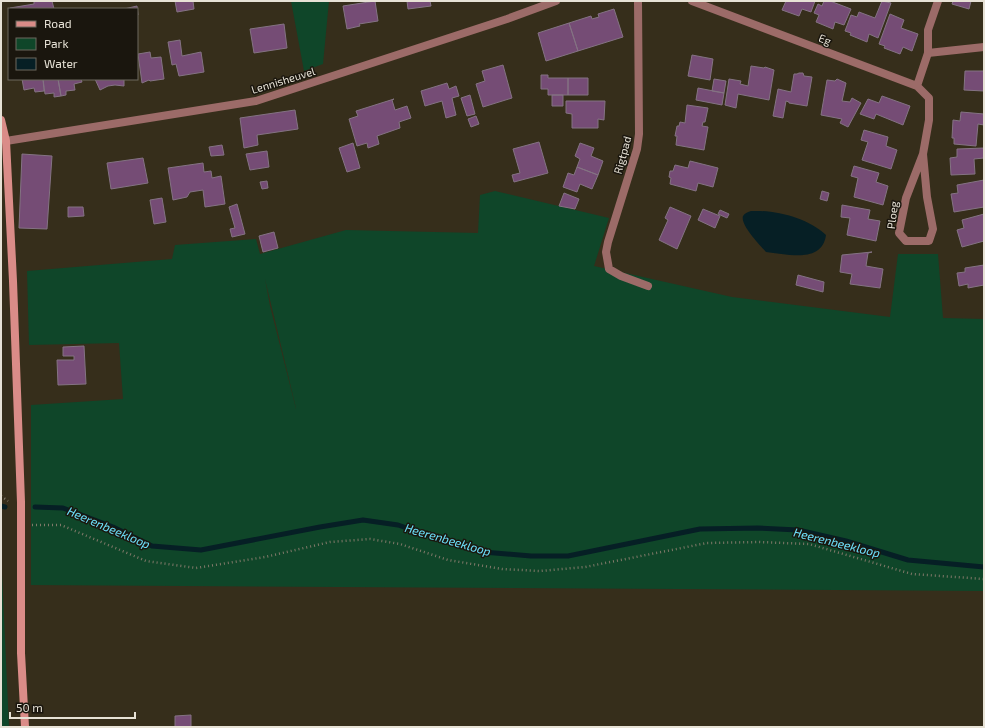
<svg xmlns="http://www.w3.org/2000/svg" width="985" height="728" viewBox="0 0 985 728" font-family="'Exo 2',sans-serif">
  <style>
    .green { fill: #0f4629; fill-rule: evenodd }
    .water { fill: #061f25 }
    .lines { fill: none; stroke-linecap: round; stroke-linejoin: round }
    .stream { stroke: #061f25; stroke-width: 5 }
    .building { fill: #754c75; stroke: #847383 }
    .path { stroke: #807969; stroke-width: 2.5; stroke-dasharray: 1 3; stroke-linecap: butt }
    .street { stroke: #9c6b68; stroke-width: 8 }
    .secondary { stroke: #da8c88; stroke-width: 8 }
    .labels { text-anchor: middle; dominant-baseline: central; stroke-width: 3; stroke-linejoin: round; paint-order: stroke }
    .street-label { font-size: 11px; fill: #e7e2d6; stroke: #1a160e }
    .water-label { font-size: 12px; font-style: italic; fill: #6ce1fb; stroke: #1a160e }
  </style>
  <rect width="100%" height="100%" fill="#362e1b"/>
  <!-- green -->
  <path class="green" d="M291 1H329L323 64 304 71Z
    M495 191 609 218 594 266 732 297 890 317 898 254H938L943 318 984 319V591L31 585V405L123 399 119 343 29 345 27 271 172 259 175 245 256 239 260 254 346 230 478 233 480 195ZM265 279 296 408V409L270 306Z
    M1 552 9 727H1Z"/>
  <!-- water -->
  <path class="water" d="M751 211C776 210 808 218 826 235 822 264 787 254 766 252 760 245 740 225 743 216 745 213 748 212 751 211Z"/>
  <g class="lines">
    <!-- stream -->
    <path class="stream" d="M1 506 5 507
      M35 507 63 508 113 527 152 546 201 550 320 527 363 520 398 525 445 541 483 552 531 556H568L700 529 758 528 798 530 846 541 908 560 984 567"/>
  </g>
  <!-- building -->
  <path class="building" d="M34 1H52L54 9H10V8L34 4Z
    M175 1H193L194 9 177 12Z
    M375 1 378 21 359 24 360 26 347 29 343 6Z
    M407 1H430L431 6 408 9Z
    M786 1H815L811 12 802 9 799 16 782 10Z
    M824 1H830L851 9 844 25 835 22 833 29 816 22 819 15 814 13 818 4 822 6Z
    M882 1 891 3 878 38 869 34 867 42 850 35 851 33 845 31 851 15 857 17 859 12 875 18Z
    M953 1H971L969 9 952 4Z
    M137 6 138 15H137V9H124Z
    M614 9 623 37 578 51 569 23 591 16 592 19 599 17 598 14Z
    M890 14 904 20 901 28 918 34 912 51 903 47 900 54 884 48 885 46 879 44Z
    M569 23 578 51 546 61 538 33Z
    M284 24 287 48 254 53 250 29Z
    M180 40 182 56 201 52 204 72 179 76 176 64 172 65 168 42Z
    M150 52 151 58 161 57 164 79 150 81 149 80 142 83 138 54Z
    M692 55 713 59 710 80 688 76Z
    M503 65 512 98 483 107 476 84 485 81 482 71Z
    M751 66 764 68 765 67 774 70 769 100 738 94 736 108 725 105 729 79 741 81 740 84 748 86Z
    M965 71H984V91L964 90Z
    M799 73H803L804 76 812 77 807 106 789 103V102L786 101 783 118 773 116 778 89 791 92 794 74H797Z
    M541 75H548V78H568V95H548V89H541Z
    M568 78H588V95H568Z
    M22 79H43L44 91 35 92 34 88 24 90Z
    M43 79H58L61 96 54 97V93L45 94Z
    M58 79H81L82 82 74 84 75 90 66 91V95L61 96Z
    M95 79H124V86L115 85 108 86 100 90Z
    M714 79 726 81 724 93 712 91Z
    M837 79 846 83 842 101 850 102 852 98 861 103 848 127 840 123 842 119 821 115 827 80 835 81Z
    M447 83 449 89 456 86 459 96 452 98 456 115 446 118 442 101 425 106 421 91Z
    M698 88 724 93 722 105 696 100Z
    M470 95 475 114 467 116 461 98Z
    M552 95H563V106H552Z
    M882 96 910 106 903 125 876 114 874 119 860 114 868 99 879 103Z
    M394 99 392 100 395 110 407 106 411 118 399 122 400 128 377 136 379 144 368 148 367 143 357 146 349 119 358 116 356 111Z
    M566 101H605L604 120 598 119V128H572V114L566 113Z
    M687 105 708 108 705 122H703L702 126 708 127 704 150 676 145 677 136H675L677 126H679L680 122 685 123Z
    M295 110 298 129 257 135 258 145 244 148 240 118Z
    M961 112 984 114V125L978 124 976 146 954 144V138H952L953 120 960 121Z
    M476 116 479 124 471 127 468 119Z
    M864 130 888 137 886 146 897 150 891 169 862 160 868 142 861 140Z
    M539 142 548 173 514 182 512 175 520 173 513 149Z
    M353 143 360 168 347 172 339 148Z
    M580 143 594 148 591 156 603 161 598 175 577 167 580 159 575 156Z
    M222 145 224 155 211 156 209 147Z
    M984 148V158L974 159 975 174 951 175 950 158 957 157V149Z
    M267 151 269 167 250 170 246 154Z
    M22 154 52 156 47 229 19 228Z
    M143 158 148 183 111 189 107 163Z
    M690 161 718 168 713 187 698 183 696 191 670 184 671 178 669 177 670 171H673L675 165 688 168Z
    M203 163 204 172 211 171 212 178 221 176 225 204 205 207 203 190 190 192 187 197 173 200 168 168Z
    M854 166 879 173 876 182 888 186 883 205 854 197 858 178 851 176Z
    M577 167 598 175 592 189 580 184 577 192 563 187 568 173 574 175Z
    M984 180V207L954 212 951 194 958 193 957 185Z
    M267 181 268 188 262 189 260 182Z
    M822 191 829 193 827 201 820 199Z
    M564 193 579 199 575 209 559 206Z
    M162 198 166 222 154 224 150 200Z
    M237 204 245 234 232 237 230 229 235 228 229 207Z
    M842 205 870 210 868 219 880 221 876 241 847 235 850 218 841 217Z
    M68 207H83L84 216 68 217Z
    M670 207 691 216 677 249 659 240 668 220 665 218Z
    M703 209 720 216 715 228 698 220Z
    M720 210 729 214 727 218 718 214Z
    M984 214V241L962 247 957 230 964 228 962 220Z
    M274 232 278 248 263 252 259 236Z
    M872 252 868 253 866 266 883 269 880 288 850 284 852 274 840 272 842 255Z
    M984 265V285L968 288V284L959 286 957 273 965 272V268Z
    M798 275 824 282 823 292 796 285Z
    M84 346 86 384 58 385 57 360H74V356H63V347Z
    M191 715V727H175V716Z"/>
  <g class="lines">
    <!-- path -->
    <path class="path" d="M1 496 8 501
      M32 525H61L146 561 196 568 265 557 330 542 370 539 400 544 448 560 502 569 540 571 585 567 707 543 759 542 809 544 912 574 984 579"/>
    <!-- street -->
    <path class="street" d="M638 1 639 134 637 149 608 242 606 252 609 269 621 276 648 286
      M692 1 917 86 928 53V30L938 1
      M928 53 984 47
      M917 86 929 98V120L923 154 927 197 933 229 929 241H906L899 233 906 198 923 154
      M6 141 256 101 507 19 556 1"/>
    <!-- secondary -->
    <path class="secondary" d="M1 120 6 141 13 281 21 502V653L25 727"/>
  </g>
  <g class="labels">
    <!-- street labels -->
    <g class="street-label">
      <text transform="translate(825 39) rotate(21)">Eg</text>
      <text transform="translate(283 80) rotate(-17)">Lennisheuvel</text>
      <text transform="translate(622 155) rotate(-75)">Rigtpad</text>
      <text transform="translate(892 215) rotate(-83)">Ploeg</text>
    </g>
    <!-- water labels -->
    <g class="water-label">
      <text transform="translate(109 527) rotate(23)">Heerenbeekloop</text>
      <text transform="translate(448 539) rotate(16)">Heerenbeekloop</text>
      <text transform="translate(837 542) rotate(14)">Heerenbeekloop</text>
    </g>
  </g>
  <!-- border -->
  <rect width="985" height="728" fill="none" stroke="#e7e2d6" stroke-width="4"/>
  <!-- legend -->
  <rect x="8" y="8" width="130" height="72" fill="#1a160e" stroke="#6c685e"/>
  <rect x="16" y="21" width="20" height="6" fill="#da8c88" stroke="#6c685e"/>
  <text x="44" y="28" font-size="12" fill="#e7e2d6">Road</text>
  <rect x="16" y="38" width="20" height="12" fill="#0f4629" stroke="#6c685e"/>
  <text x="44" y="48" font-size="12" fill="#e7e2d6">Park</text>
  <rect x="16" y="58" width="20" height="12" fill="#061f25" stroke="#6c685e"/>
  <text x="44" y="68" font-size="12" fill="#e7e2d6">Water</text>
  <!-- scale -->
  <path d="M10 712v6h125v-6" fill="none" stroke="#e7e2d6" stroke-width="2"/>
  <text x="16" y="712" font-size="12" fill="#e7e2d6" stroke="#1a160e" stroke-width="3" paint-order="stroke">50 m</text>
</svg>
